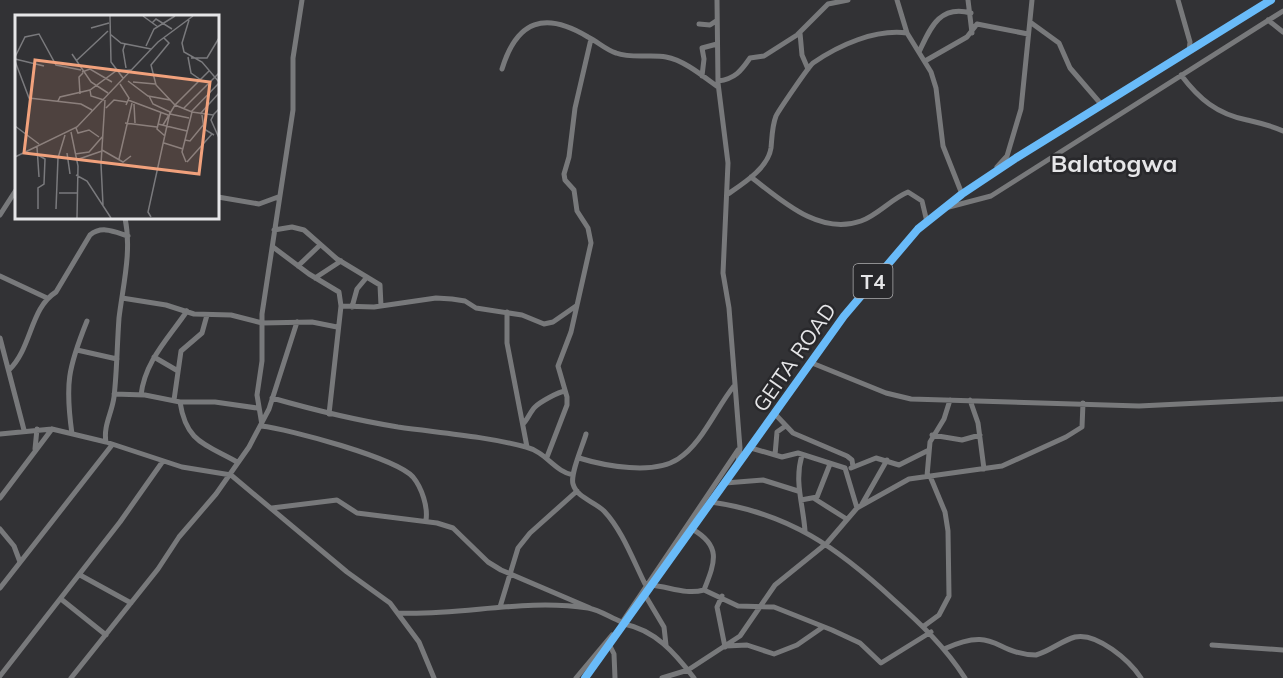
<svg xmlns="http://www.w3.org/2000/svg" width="1283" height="678" viewBox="0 0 1283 678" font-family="Mulish,sans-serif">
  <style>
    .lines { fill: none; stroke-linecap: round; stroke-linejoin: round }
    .minor { stroke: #78797b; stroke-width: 5 }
    .highway { stroke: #69bbf9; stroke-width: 8 }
    .labels { text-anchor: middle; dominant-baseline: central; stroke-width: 5; stroke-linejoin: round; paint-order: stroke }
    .shield { fill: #28282b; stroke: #adadaf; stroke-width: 1.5 }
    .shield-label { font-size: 20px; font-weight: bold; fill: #e6e6e8 }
    .street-label { font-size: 21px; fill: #e6e6e8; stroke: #28282b }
    .quarter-label { font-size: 24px; font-weight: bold; fill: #e6e6e8; stroke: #28282b }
    .inset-road { fill: none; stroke: #7a7a7d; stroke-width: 1.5 }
    .view { fill: #f1a17c; fill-opacity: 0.15; stroke: #f1a17c; stroke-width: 3 }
    .inset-edge { fill: none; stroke: #e6e6e8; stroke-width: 3 }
  </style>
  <rect width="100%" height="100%" fill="#323235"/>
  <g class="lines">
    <!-- minor -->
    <path class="minor" d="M717 0 718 83 728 163 723 273 729 308 740 448 738 462
      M897 0 907 33 931 72 936 88 943 146 962 194
      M968 0 972 33
      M1178 0 1190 42 1189 51
      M1268 20 1283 32
      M1030 22 1059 43 1070 68 1101 104 1100 106
      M699 24 710 25 716 21
      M800 33 802 55 808 69
      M919 52C930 29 939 4 971 13
      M925 61 967 37 977 24 1028 34
      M502 69C517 20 545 11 588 37 598 42 606 50 616 53 633 59 650 54 666 57 684 60 704 77 718 87
      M1181 75C1199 99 1217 114 1247 120 1260 123 1270 125 1283 131
      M702 76 704 59 702 48 717 44
      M718 81C735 79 741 71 750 58L764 56 797 35 828 4 848 0
      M997 167 1007 156 1021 109 1032 0
      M751 177C781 200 819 236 861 221 878 215 891 199 908 192L922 201 927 222
      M728 194C744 183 768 168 771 148 772 138 772 126 776 116 779 110 809 66 813 63 839 45 875 29 907 33
      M218 197 259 204 278 197
      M949 207 991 196 1283 11
      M0 215 16 190
      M274 230 292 227 304 230 337 259 380 285 381 306
      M273 247 309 274 339 292 341 306 329 414
      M298 266 320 245
      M0 276 47 298
      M315 278 341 261
      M122 298 166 305 194 314 231 315 262 323 312 322 337 327
      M341 306 374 307 436 298 452 299 465 301 476 308 522 315 544 324 553 322 576 306
      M352 307 357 289 367 277
      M507 312V343L527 447
      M0 338 24 430
      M77 350 117 359
      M154 357 178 371
      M812 363 886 393 911 399 1139 406 1283 399
      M9 370C32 348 30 308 56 292L90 235C102 225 115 232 128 236
      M114 394 145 395 180 402H215L257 408
      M141 395C145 361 168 339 187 311
      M272 398C314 410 355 420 398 427 441 433 484 436 526 447 546 452 555 472 573 475
      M174 400 181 351 202 333 207 315
      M970 400 978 423 984 469
      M180 402C186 442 205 444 237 462
      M775 414 793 433 847 456 852 460 853 467
      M523 424C528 419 530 412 535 407 540 402 558 392 565 391
      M262 425 257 395 262 361V314L293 110V58L302 0
      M261 426C289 429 396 458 413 477 422 488 428 507 426 520
      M0 434 52 429 106 442 182 467 231 475 347 572 390 603 419 642 434 678
      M72 434C65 384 68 368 87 321
      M586 434C583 445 570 474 573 484 577 498 594 501 604 511 622 530 633 560 645 584
      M932 435 962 440 980 435
      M106 442C103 426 112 413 114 397 117 371 117 345 119 318 123 285 132 251 125 218
      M751 448 782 457 798 453 845 468 857 508
      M35 449 37 429
      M775 455 777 432 784 427
      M802 455C794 482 803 503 805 531
      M547 457 567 405V397L558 366 571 332 591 243 588 228 577 211 574 190 565 180 564 174 569 157 575 108 591 39
      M579 458C605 466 654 475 678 459 702 444 716 408 734 386
      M851 468 876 458 899 465 929 450
      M927 476 930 442 944 419 950 400
      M725 483 763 480 798 491
      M0 498 52 429
      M815 499 845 518
      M801 500 817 497 830 464
      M711 502C789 513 838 548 894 600 921 624 945 647 965 678
      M862 504 887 460
      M272 508 337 500 357 513 437 523 453 528 488 562 501 570 590 608
      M0 529 14 546 20 562
      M80 575 131 603
      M651 585C670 587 686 595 704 590 715 562 722 546 692 529
      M0 588 112 445
      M704 590 738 606 774 607 832 630 860 643 881 663 931 632
      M645 595 664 627 666 645
      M722 596 717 607 725 647
      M61 599 106 635
      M500 607 518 548 530 533 577 491
      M398 613C461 616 524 598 588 608 600 610 611 618 622 622
      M623 621 738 450
      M624 624C655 630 675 653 694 678
      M924 626 939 615 949 596 948 531 945 512 930 476
      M609 644 614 654 615 678
      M1212 645 1283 650
      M726 646 747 645 774 654 797 645 823 627
      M944 649C997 625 993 654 1036 655 1050 651 1061 641 1075 637 1097 632 1130 661 1141 678
      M0 676 120 522 163 461
      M71 678 158 569 179 537 216 494 249 447 269 409 297 322
      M576 678 612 635
      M662 678 688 670 740 636 775 585 827 543 857 508 909 479 1002 466 1066 437 1082 427 1083 403"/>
    <!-- highway -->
    <path class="highway" d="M585 678 844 316 918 229 962 194 1016 158 1271 0"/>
  </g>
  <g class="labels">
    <!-- shield labels -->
    <rect class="shield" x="853.5" y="264" width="39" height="34" rx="4.5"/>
    <g class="shield-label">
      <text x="873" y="281">T4</text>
    </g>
    <!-- street labels -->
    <g class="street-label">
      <text transform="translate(794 357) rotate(-55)">GEITA ROAD</text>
    </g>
    <!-- quarter labels -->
    <g class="quarter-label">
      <text x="1114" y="163">Balatogwa</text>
    </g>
  </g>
  <!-- overview -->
  <g transform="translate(15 15)">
    <rect width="204" height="204" fill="#323235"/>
    <path class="inset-road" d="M95 1 96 47 108 63M128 1 143 12M174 5 167 28 169 37 187 47 204 67M137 8 141 4 157 14M76 13 94 8M95 19 106 28 136 34M149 23 154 28 136 50 141 70 160 90 177 97 198 100 204 94M110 29 108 35 111 53M131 31 139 14 160 1M57 39 76 67 93 78M0 42 10 22 24 19 41 50 66 55M173 42 176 58 186 65M176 43H192L204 23M0 44 29 51M0 46 14 83 66 89 77 95M61 46 93 16M67 57 75 54 97 67M113 66 133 81 155 85M118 67 140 69M105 69 114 83 111 90M75 75 76 81 89 85M65 79 64 62 68 58M134 81 138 89 155 97M113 85 153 100M43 86 45 82 75 75 101 56 116 55M119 89 120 108M91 93 99 85 112 87M169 93 204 58M146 97 142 114 150 121M176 97 204 68M155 99 174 103M185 99 204 78M199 99 196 105 204 123M187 100 189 114 199 120M110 108 142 112M143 109 172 116M148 110 160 90 194 56M0 111 24 129M61 113 63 118 74 115 84 122M56 117 63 151 62 203M170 125 175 126 189 109M149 128 168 134M22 132 24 162M87 135 108 147 116 141M52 138 55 159M60 139 74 137 88 121M23 140 30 144 29 169 23 173V194M0 142 62 112 143 27 178 1M104 144 117 88M61 145 87 136M171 147 167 137 177 97M172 147 197 119M61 160 72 166 96 203M44 178H63M88 190 86 149 90 85M41 194 43 143 50 120M136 202 133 197 155 97"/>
    <path class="view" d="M20 45 195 67 184 159 9 138Z"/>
    <rect width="204" height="204" class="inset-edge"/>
  </g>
</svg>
